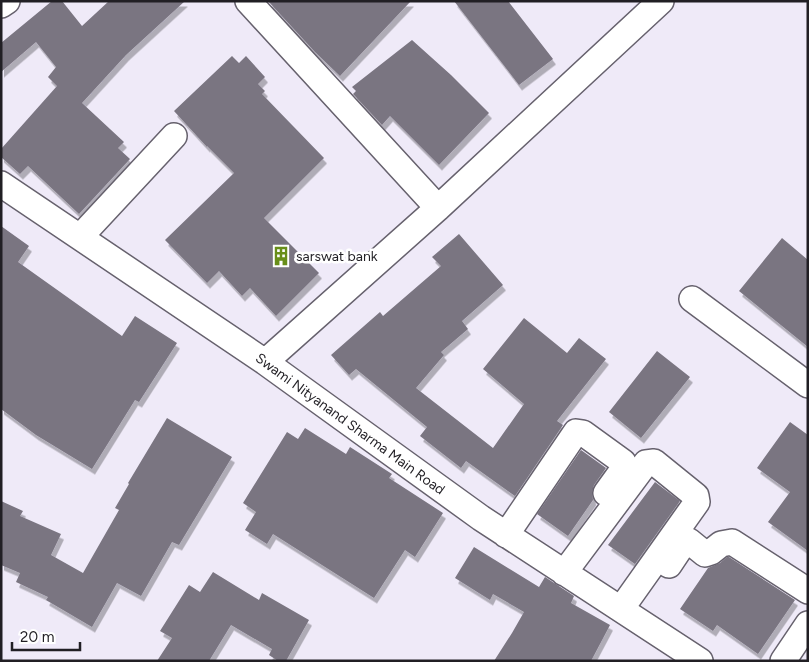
<svg xmlns="http://www.w3.org/2000/svg" width="809" height="662" viewBox="0 0 809 662" font-family="Figtree,sans-serif">
  <style>
    .building { fill: #7a7581; filter: url(#shadow) }
    .lines { fill: none; stroke-linecap: round; stroke-linejoin: round }
    .minor-casing { stroke: #66616d; stroke-width: 28 }
    .minor { stroke: #fff; stroke-width: 25 }
    .labels { text-anchor: middle; dominant-baseline: central; stroke-width: 5; stroke-linejoin: round; paint-order: stroke }
    .poi-label { font-size: 14px; fill: #211f24; stroke: #fff; text-anchor: start }
    .street-label { font-size: 14px; fill: #211f24; stroke: #fff }
  </style>
  <defs>
    <filter id="shadow"><feDropShadow dx="3" dy="5.5" stdDeviation="0" flood-color="#0004"/></filter>
  </defs>
  <rect width="100%" height="100%" fill="#efeaf8"/>
  <!-- building -->
  <path class="building" d="M52 1H62L82 26 109 1H185L126 55 82 103 124 142 118 148 130 159 79 214 28 166 20 174 1 157V149L57 86 48 77 56 67 36 42 1 72V43Z
    M268 1H411L340 76 315 52Z
    M454 1H508L553 59 519 85Z
    M412 40 451 75 489 113 439 165 390 116 382 125 353 94 356 91 352 87Z
    M232 56 239 63 246 56 265 77 258 84 265 91 262 94 324 158 264 218 319 273 276 316 250 288 242 296 219 271 207 283 165 240 234 173 207 146V147L174 111Z
    M1 226 29 246 18 262 122 336 135 316 177 343 139 402 135 400 92 469 36 435 1 409Z
    M459 234 503 285 462 321 468 329 441 352 444 355 416 388 493 448 524 404 483 369 524 318 567 353 579 338 606 359 557 421 563 425 515 496 466 461 461 468 420 436 427 427 356 369 349 375 331 355 380 312 383 316 441 266 432 257Z
    M782 238 808 260V347L739 291Z
    M657 351 690 377 641 438 609 412Z
    M167 418 232 457 179 545 172 542 141 596 117 583 92 627 46 600 48 597 16 582 20 573 1 565V501L23 511 20 516 61 534 51 555 83 573 119 510 115 508 129 484 128 483Z
    M790 422 808 435V551L768 522 790 492 757 468Z
    M305 428 346 454 350 447 392 474 389 478 443 513 415 557 405 550 374 598 273 534 267 544 245 530 256 512 243 503 287 432 298 439Z
    M581 450 606 468 594 485 592 492 593 500 568 536 537 514Z
    M655 482 680 501 635 564 608 545Z
    M474 547 539 587 545 577 574 596 571 603 610 625 591 661H494L512 633 524 612 493 594 490 600 455 578Z
    M727 557H729L795 600 758 654 717 625 713 631 680 609 708 568 720 563Z
    M213 572 259 600 262 593 309 620 286 661H278L269 655 272 649 231 625 209 661H157L172 638 160 631 189 585 200 592Z"/>
  <g class="lines">
    <defs>
      <path id="minor" d="M248 1 438 208
        M1 5 7 1
        M1 184 265 362 481 518 700 661
        M80 237 174 136
        M692 299 808 385
        M265 362 438 208 661 1
        M506 535 576 432 583 433 623 462 624 468 606 493
        M669 565 683 544 689 541 705 554 711 552 721 544 732 542 808 591
        M564 573 646 463 654 462 696 496 697 502 621 609
        M783 661 808 624"/>
    </defs>
    <!-- minor casing -->
    <use href="#minor" class="minor-casing"/>
    <!-- minor -->
    <use href="#minor" class="minor"/>
  </g>
  <!-- icons -->
  <defs>
    <symbol id="building-bare" viewBox="-9 -9 18 18"><path d="M-4-6H4V6H1V3H-1V6H-4ZM-2.5-4.3h1.7v1.8h-1.7ZM.8-4.3h1.7v1.8H.8ZM-2.5-1h1.7V.8h-1.7ZM.8-1h1.7V.8H.8Z" fill="#688e19" stroke="#fff" stroke-width="2.5" paint-order="stroke"/></symbol>
  </defs>
  <g fill-rule="evenodd">
    <use href="#building-bare" x="267" y="242" width="28" height="28"/>
  </g>
  <g class="labels">
    <!-- poi labels -->
    <g class="poi-label">
      <text x="296" y="256">sarswat bank</text>
    </g>
    <!-- street labels -->
    <g class="street-label">
      <text transform="translate(350 424) rotate(36)">Swami Nityanand Sharma Main Road</text>
    </g>
  </g>
  <!-- border -->
  <rect width="809" height="662" fill="none" stroke="#211f24" stroke-width="5"/>
  <!-- scale -->
  <path d="M12 642v8h68v-8" fill="none" stroke="#211f24" stroke-width="2.5"/>
  <text x="20" y="642" font-size="15" fill="#211f24" stroke="#ffffff" stroke-width="4" paint-order="stroke">20 m</text>
</svg>
